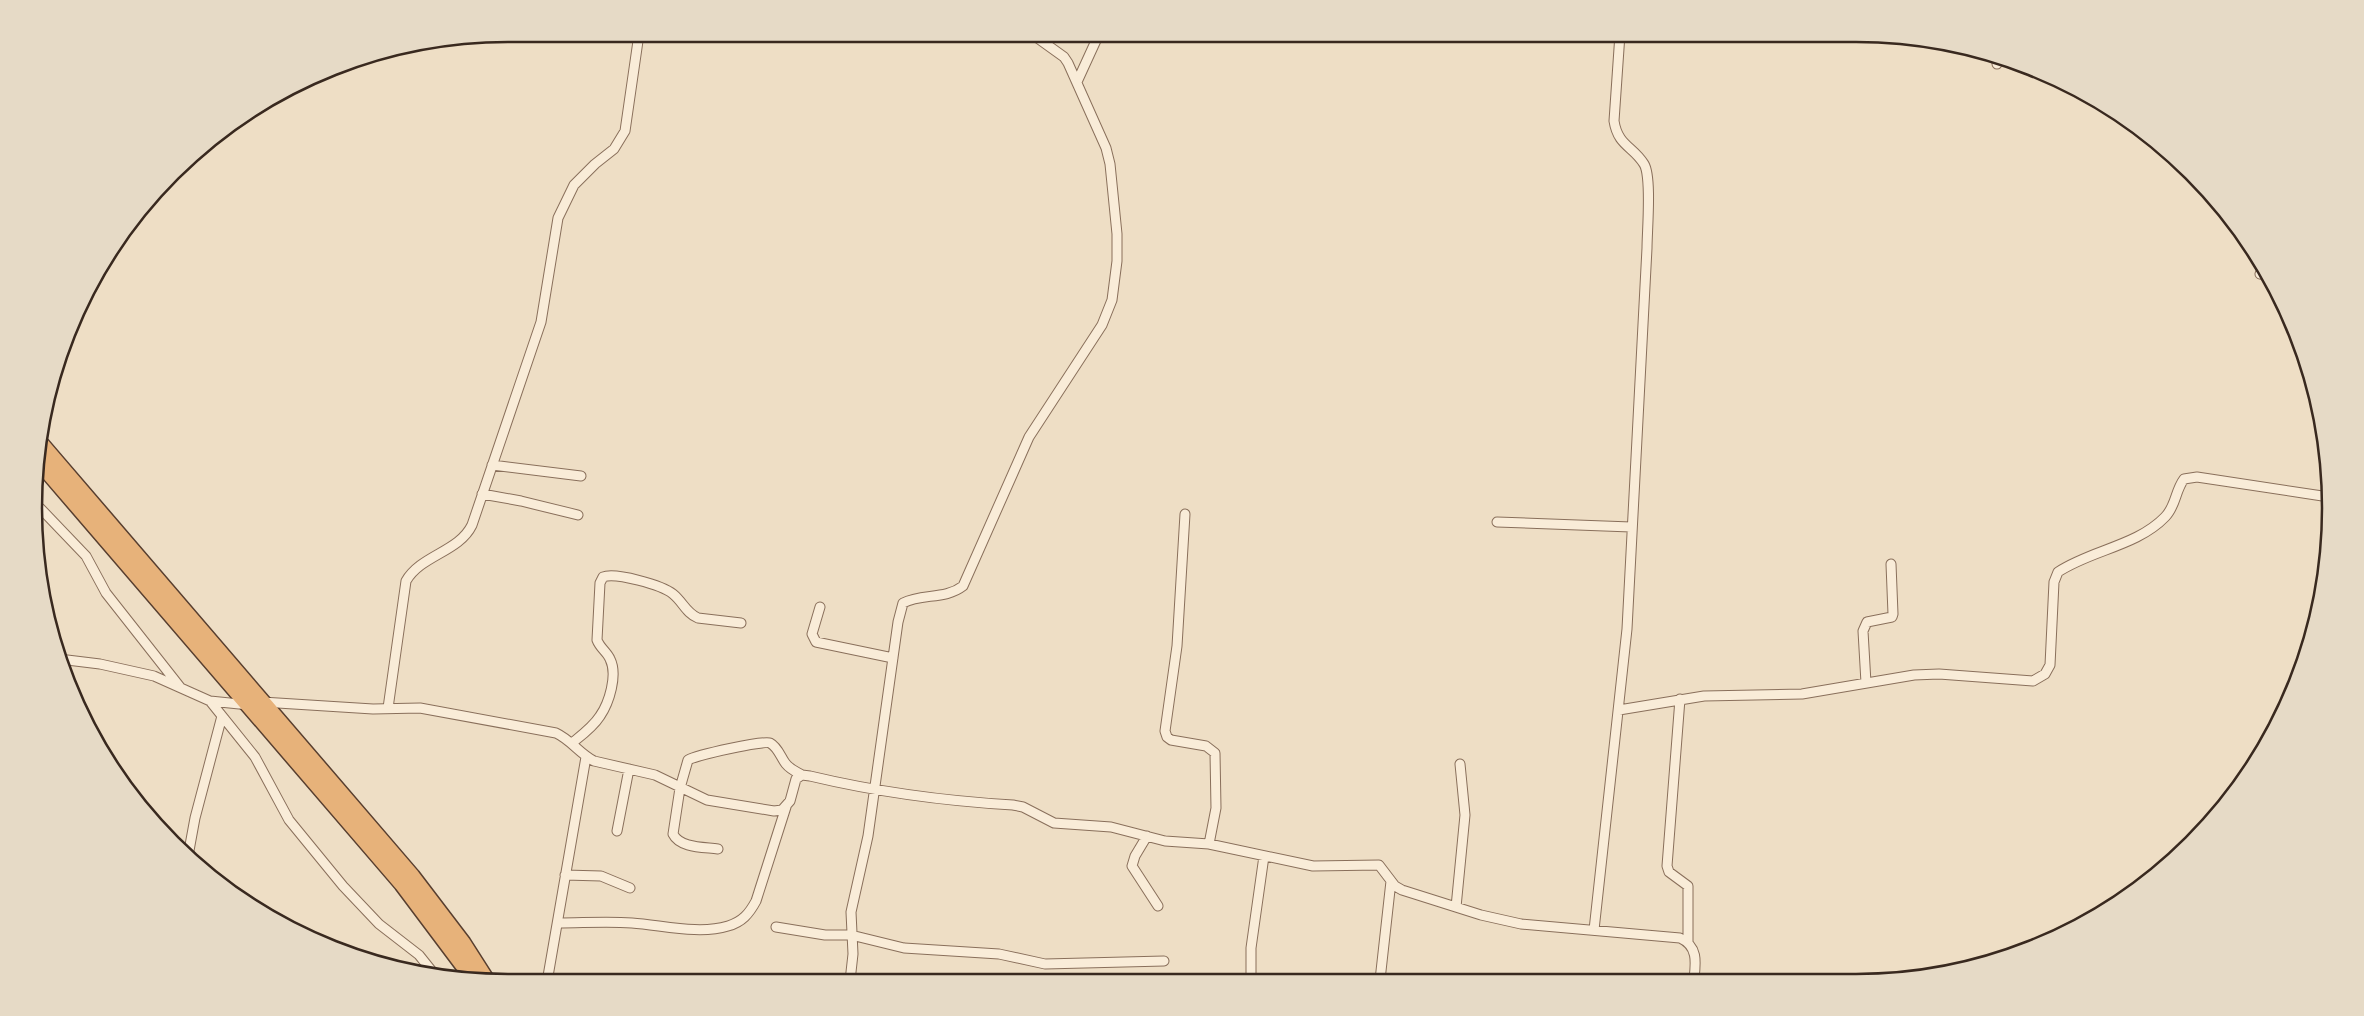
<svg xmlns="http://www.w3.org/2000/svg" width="2364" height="1016" viewBox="0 0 2364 1016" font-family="'Crimson Pro',serif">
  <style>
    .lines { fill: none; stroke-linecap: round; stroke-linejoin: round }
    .minor-casing { stroke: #896f5b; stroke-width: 11 }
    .trunk-casing { stroke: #573e2f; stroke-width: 18 }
    .minor { stroke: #f9ecd8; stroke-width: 9 }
    .trunk { stroke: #e7b27a; stroke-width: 15 }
    .rim { fill: none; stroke: #39291f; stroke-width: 2.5 }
  </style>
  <rect width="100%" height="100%" fill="#eedec5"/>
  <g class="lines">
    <defs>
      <path id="minor" d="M1997 64V57
        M1077 82 1099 34
        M2260 274 2267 275
        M492 465 581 476
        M482 494 521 501 578 515
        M40 508 86 556 106 593 180 687
        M1185 514 1177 646 1165 731 1167 737 1171 740 1206 746 1215 753 1216 808 1209 844
        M1497 522 1631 527
        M820 607 812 634 816 642 893 658
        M59 659 100 664 154 676 210 701 249 705
        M1866 683 1863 631 1867 622 1892 617 1893 614 1891 564
        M1680 699 1667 866 1669 872 1688 886V941
        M210 701 255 757 289 820 343 886 379 924 419 955 431 970
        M262 702 373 709 420 708 556 733C571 740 580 754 594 761L655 775 707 800 774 811 782 810 790 801 796 779 802 775 810 776C877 792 944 801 1013 805L1023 807 1054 823 1111 827 1165 841 1209 844 1313 866 1379 865 1395 886 1402 890 1481 915 1521 924 1680 938C1698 946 1696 962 1694 979
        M388 708 406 581C421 555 459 552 472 525L541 322 558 218 574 185 595 164 614 149 625 131 639 34
        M1619 710 1704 696 1802 694 1914 675 1939 674 2033 681 2045 674 2050 665 2054 582 2058 572C2091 550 2137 546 2165 517 2176 506 2175 491 2184 479L2197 477 2329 497
        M572 743C582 735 593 727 600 716 609 703 618 675 610 659 607 652 600 648 597 640L600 583 603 577C615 572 662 585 673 594 683 602 686 613 698 618L741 623
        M617 831 629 769
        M1147 836 1135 856 1132 866 1158 906
        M718 849C703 847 680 848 673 834L680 788 688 760C697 755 764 740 770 743 778 747 781 758 786 764 791 770 797 772 802 775
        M188 856 195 818 222 716
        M565 875 601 876 630 888
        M1456 907 1465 815 1460 764
        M558 923C583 923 607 921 632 923 662 925 699 935 728 926 742 922 749 914 756 901L786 807
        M776 927 825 935H851L904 948 999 954 1045 964 1164 961
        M1594 930 1627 629 1647 248C1647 231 1652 177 1644 164 1633 146 1618 146 1614 121L1620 34
        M1251 980V948L1264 856
        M1380 980 1391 881
        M850 981 853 954 851 912 868 836 898 622 903 603C922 593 945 600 963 586L1029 437 1102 325 1112 300 1117 261V234L1110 164 1106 148 1068 63 1064 57 1032 34
        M547 982 586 757"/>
      <path id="trunk" d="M42 445 412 876 463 943 486 979
        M41 464 402 884 471 976"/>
    </defs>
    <!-- minor casing -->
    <use href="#minor" class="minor-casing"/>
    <!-- trunk casing -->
    <use href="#trunk" class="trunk-casing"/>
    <!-- minor -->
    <use href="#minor" class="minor"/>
    <!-- trunk -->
    <use href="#trunk" class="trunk"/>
  </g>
  <!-- crop -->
  <path d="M0 0H2364V1016H0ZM508 42H1856A466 466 0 0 1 2322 508V508A466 466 0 0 1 1856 974H508A466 466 0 0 1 42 508V508A466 466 0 0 1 508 42Z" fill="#e6dac6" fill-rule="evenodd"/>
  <path class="rim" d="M508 42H1856A466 466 0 0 1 2322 508V508A466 466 0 0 1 1856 974H508A466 466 0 0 1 42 508V508A466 466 0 0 1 508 42Z"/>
</svg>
